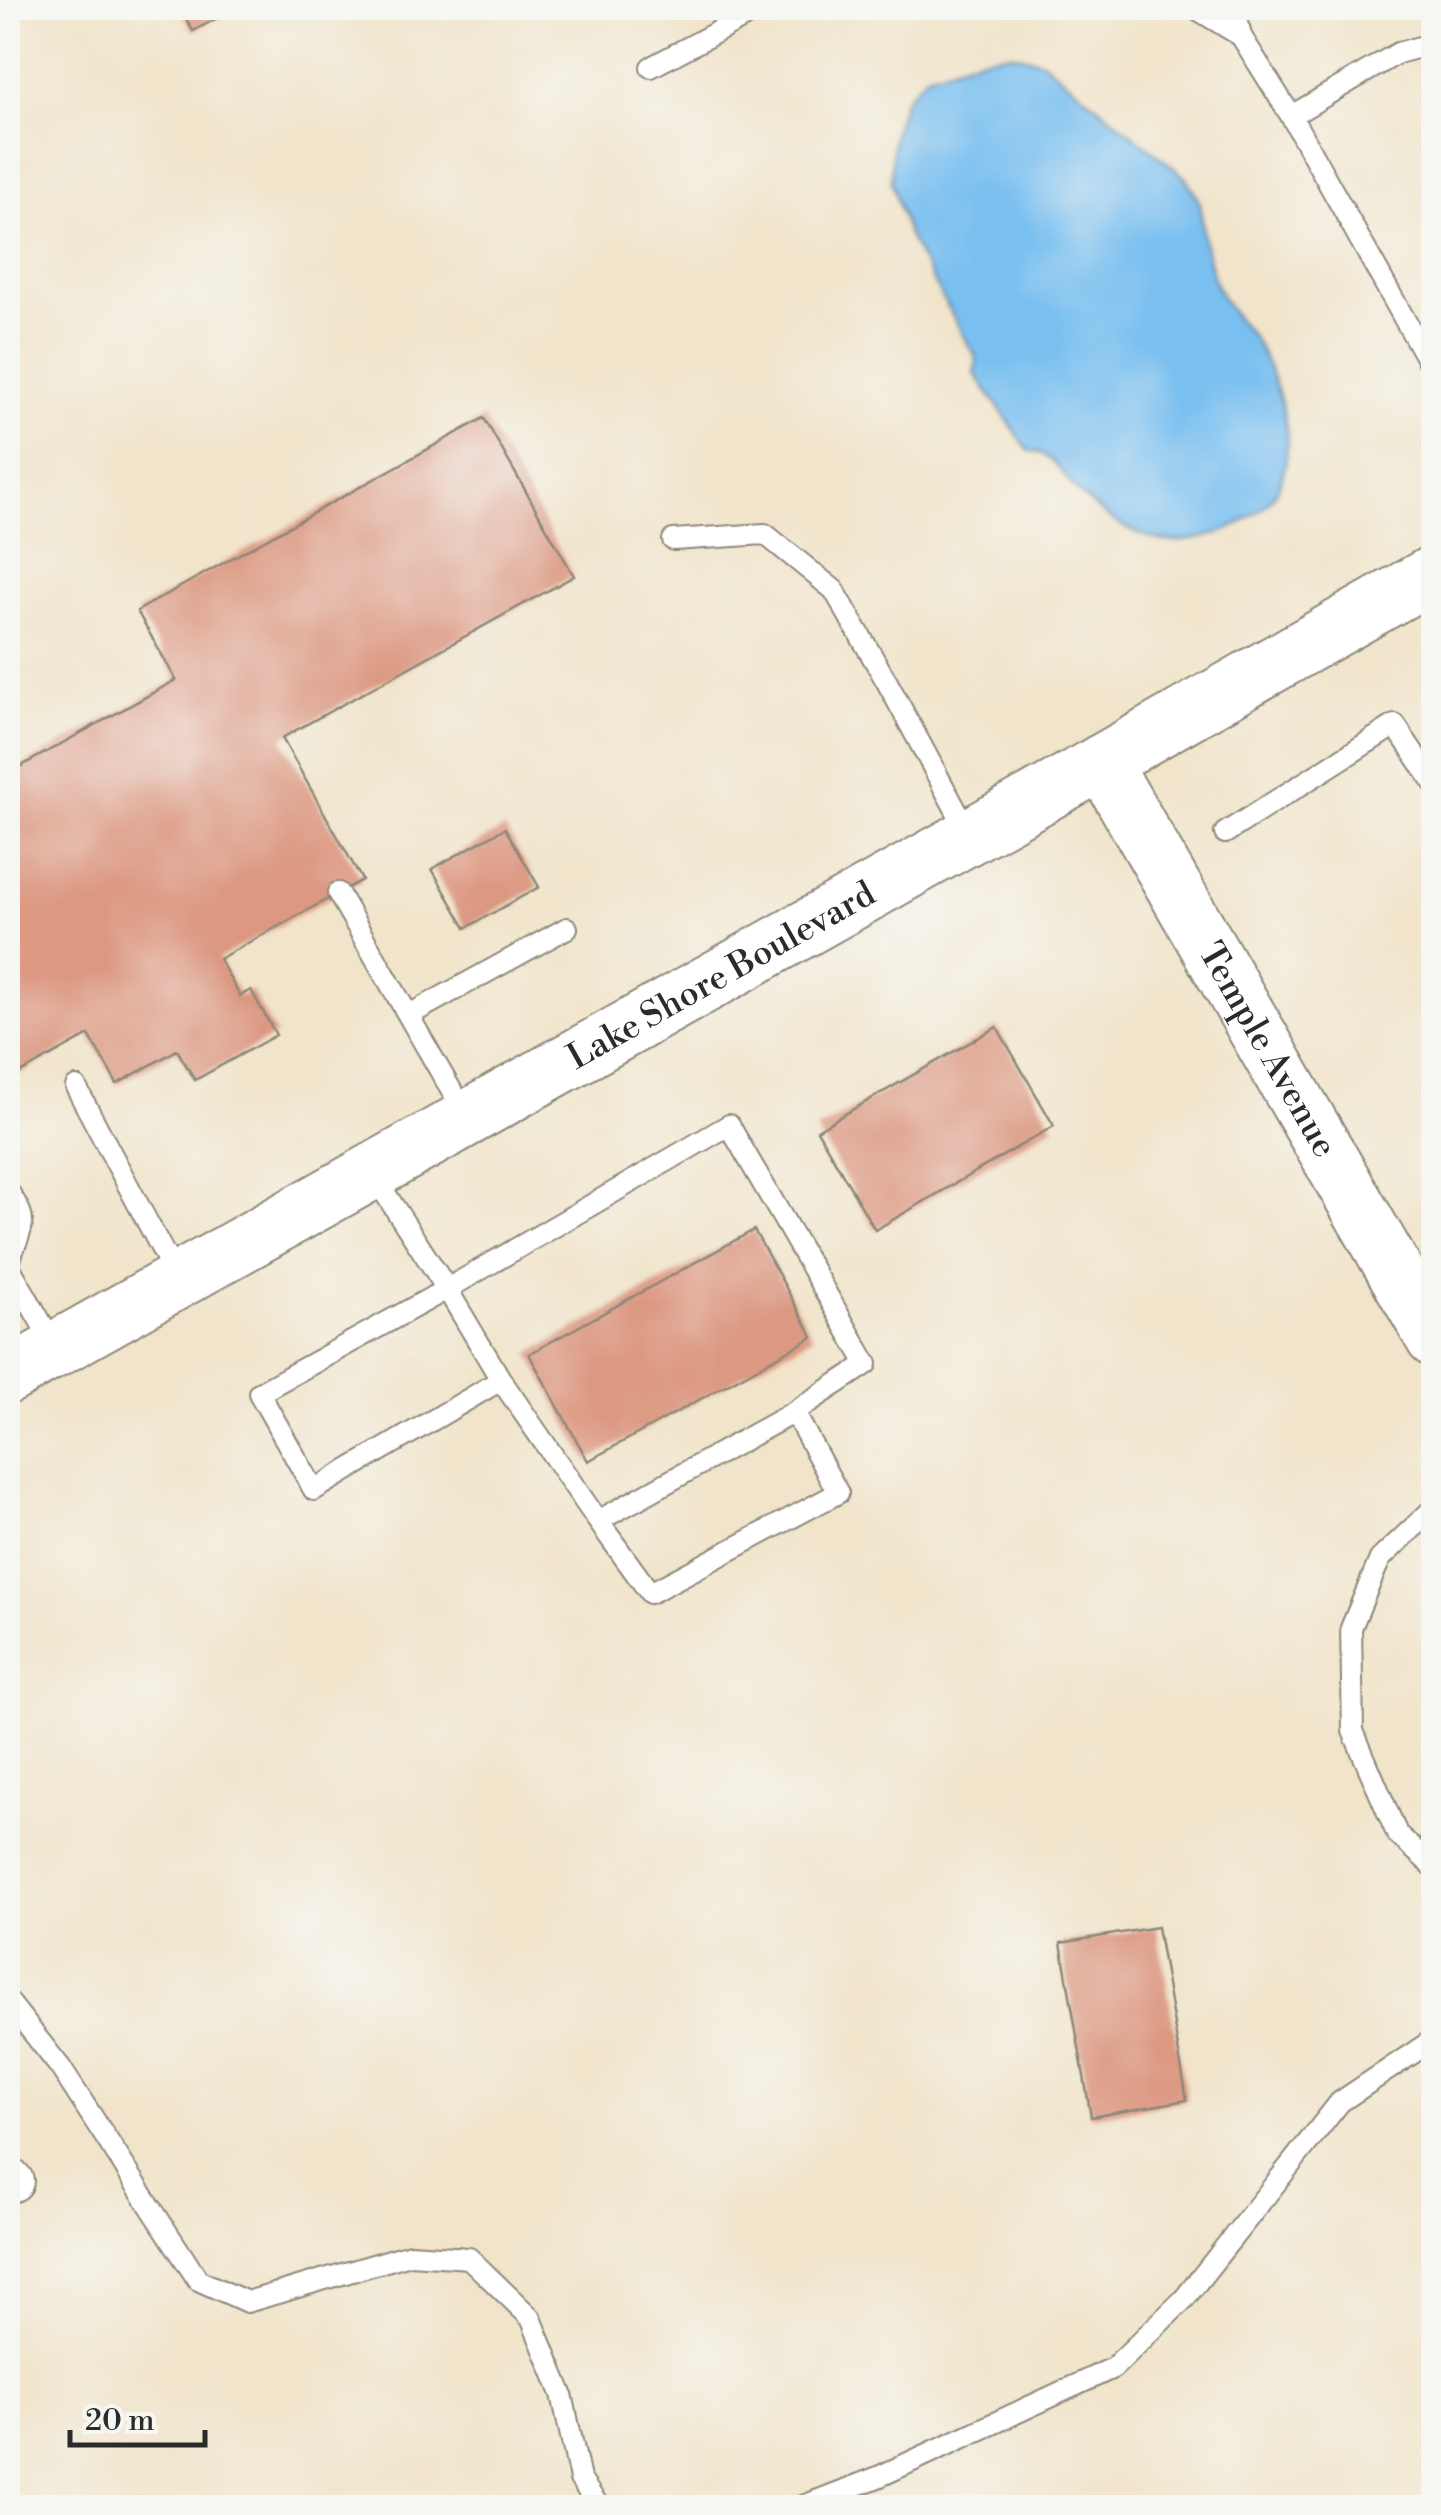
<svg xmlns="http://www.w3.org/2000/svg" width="1441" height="2515" viewBox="0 0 1441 2515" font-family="'Libre Bodoni',serif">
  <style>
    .water { fill: #79bff0; stroke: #52758e; stroke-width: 2.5 }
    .building { fill: #dc9881 }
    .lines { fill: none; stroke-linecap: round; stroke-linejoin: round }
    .lane-casing { stroke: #8e887a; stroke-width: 24 }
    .street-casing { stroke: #8e887a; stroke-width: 44 }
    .secondary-casing { stroke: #8e887a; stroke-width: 59 }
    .primary-casing { stroke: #8e887a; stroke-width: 59 }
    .lane { stroke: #fff; stroke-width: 20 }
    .street { stroke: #fff; stroke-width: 40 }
    .secondary { stroke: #fff; stroke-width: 55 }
    .primary { stroke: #fff; stroke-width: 55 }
    .labels { text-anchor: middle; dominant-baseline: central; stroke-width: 8; stroke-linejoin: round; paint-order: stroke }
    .street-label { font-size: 35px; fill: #2b2b2b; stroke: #f6f6f2 }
  </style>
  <rect width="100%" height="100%" fill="#f6f6f2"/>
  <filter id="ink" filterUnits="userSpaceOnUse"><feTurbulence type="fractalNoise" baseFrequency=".01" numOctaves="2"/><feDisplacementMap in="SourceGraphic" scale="20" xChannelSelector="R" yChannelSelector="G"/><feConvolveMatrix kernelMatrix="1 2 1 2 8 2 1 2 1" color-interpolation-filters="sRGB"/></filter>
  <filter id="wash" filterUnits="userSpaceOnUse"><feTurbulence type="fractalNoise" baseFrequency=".0048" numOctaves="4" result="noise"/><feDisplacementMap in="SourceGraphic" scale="40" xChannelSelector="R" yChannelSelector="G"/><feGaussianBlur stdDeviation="2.25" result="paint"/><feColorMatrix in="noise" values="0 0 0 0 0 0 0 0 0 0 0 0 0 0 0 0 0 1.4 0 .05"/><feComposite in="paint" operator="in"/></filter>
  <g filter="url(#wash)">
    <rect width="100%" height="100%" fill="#f1e4ca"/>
    <!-- water -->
    <path class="water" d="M1010 53 1042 61 1184 176C1189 184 1196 193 1199 203 1202 212 1202 223 1203 233 1207 252 1211 275 1219 292 1229 313 1244 324 1255 341 1279 384 1299 440 1278 488 1271 503 1254 515 1239 524 1216 537 1177 547 1151 538 1124 530 1100 513 1080 494 1064 479 1053 451 1029 451L974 372 977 365 975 356 908 236 891 181 893 136 904 100 927 75 980 58Z"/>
    <g id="blocks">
      <!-- building -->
      <path class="building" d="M180 8H236L193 31Z
        M484 418 574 576 282 738 362 880 219 959 240 996 251 990 276 1035 195 1080 177 1050 117 1084 89 1035 8 1080V760L14 770 176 680 137 611Z
        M505 828 539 887 466 928 432 869Z
        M997 1027 1054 1126 875 1230 817 1130Z
        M754 1230 813 1337 588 1461 529 1354Z
        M1157 1927 1187 2100 1091 2117 1061 1943Z"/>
    </g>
  </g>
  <g filter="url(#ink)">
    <use href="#blocks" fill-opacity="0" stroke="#8e887a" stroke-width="2.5"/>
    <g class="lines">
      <defs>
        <path id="lane" d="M1195 8 1241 36
          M1235 8 1241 36 1291 116 1434 372
          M651 67 762 8
          M1291 116 1398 53 1434 43
          M673 540 765 534 834 590 887 682 969 834
          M1225 833 1395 725 1434 783
          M338 893 466 1116
          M409 1015 567 928
          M76 1087 177 1278
          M372 1173 447 1289 729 1125 867 1364 794 1412 598 1521 501 1380 447 1289 259 1393 314 1490 501 1380
          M8 1191C12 1198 19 1207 21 1215 26 1230 10 1249 9 1266L55 1347
          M1434 1508 1380 1559 1351 1628 1353 1731 1397 1834 1434 1867
          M598 1521 650 1593 838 1493 794 1412
          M8 2001 60 2067 198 2280 247 2302 410 2254 469 2258 531 2318 562 2394 580 2479 600 2508
          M798 2508 878 2477 1113 2368 1184 2299 1340 2102 1434 2039"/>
        <path id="street" d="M8 2183 13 2181"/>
        <g id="secondary">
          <path id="s1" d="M1102 762 1434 1339"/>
        </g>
        <g id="primary">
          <path id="s2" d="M8 1376 1102 762 1434 573"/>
        </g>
      </defs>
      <!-- lane casing -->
      <use href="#lane" class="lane-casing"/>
      <!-- street casing -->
      <use href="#street" class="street-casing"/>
      <!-- secondary casing -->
      <use href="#secondary" class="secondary-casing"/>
      <!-- primary casing -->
      <use href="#primary" class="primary-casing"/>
      <!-- lane -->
      <use href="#lane" class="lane"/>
      <!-- street -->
      <use href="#street" class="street"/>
      <!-- secondary -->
      <use href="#secondary" class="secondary"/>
      <!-- primary -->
      <use href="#primary" class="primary"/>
    </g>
  </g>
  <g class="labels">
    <!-- street labels -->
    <g class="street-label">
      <text stroke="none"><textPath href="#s2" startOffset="818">Lake Shore Boulevard</textPath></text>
      <text stroke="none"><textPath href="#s1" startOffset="332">Temple Avenue</textPath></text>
    </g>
  </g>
  <!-- margin -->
  <rect width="1441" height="2515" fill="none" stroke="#f6f6f2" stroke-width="40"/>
  <!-- scale -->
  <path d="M70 2430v15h135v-15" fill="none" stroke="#2b2b2b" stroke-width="5"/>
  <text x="85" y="2430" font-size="30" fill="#2b2b2b" stroke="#f6f6f2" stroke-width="8" paint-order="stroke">20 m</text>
</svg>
